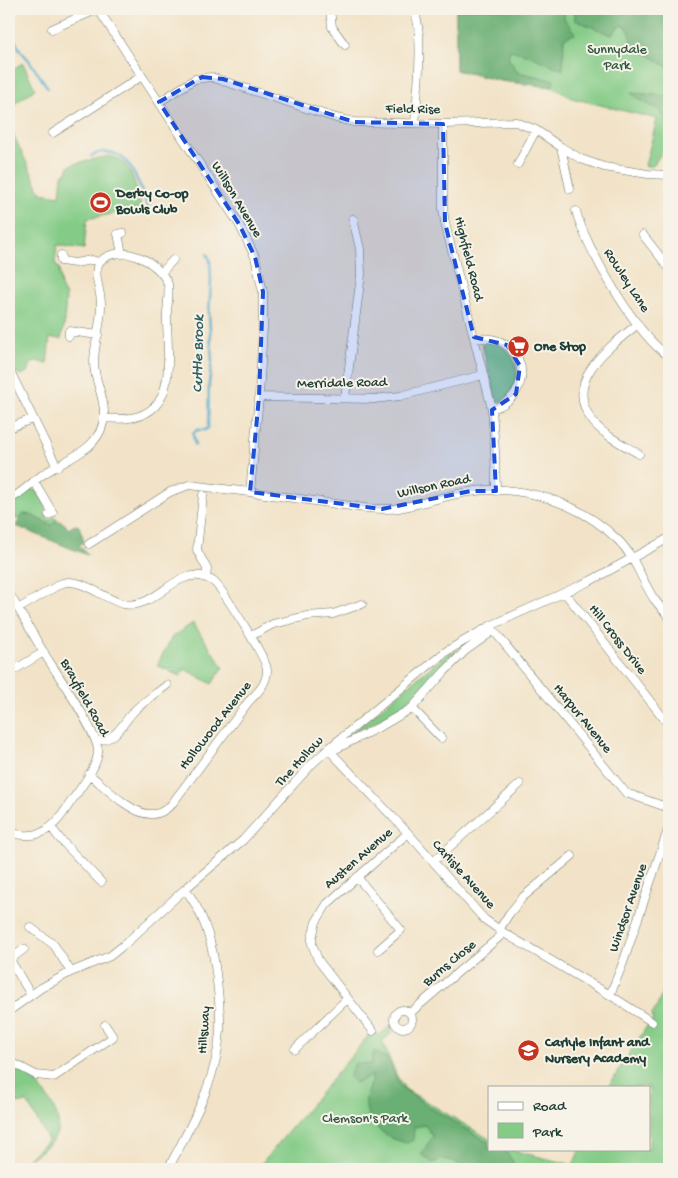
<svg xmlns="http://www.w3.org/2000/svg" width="678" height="1178" viewBox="0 0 678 1178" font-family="'Gochi Hand',sans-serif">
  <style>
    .green { fill: #83cb86; stroke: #51845d }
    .forest { fill: #6aaf73; stroke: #447654 }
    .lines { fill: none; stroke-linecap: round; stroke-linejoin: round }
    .stream { stroke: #4eaacc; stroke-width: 2.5 }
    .minor-casing { stroke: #697768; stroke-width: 9 }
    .minor { stroke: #fff; stroke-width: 8 }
    .marked { fill: #1d4ed8; fill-opacity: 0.2; stroke: #1d4ed8; stroke-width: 4; stroke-dasharray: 10 6; stroke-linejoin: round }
    .labels { text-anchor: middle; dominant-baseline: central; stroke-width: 4; stroke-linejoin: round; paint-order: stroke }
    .park-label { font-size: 14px; fill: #335944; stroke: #f7f3e8 }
    .street-label { font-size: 14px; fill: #1f3d34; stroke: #f7f3e8 }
    .poi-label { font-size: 14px; font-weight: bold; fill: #1f3d34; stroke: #f7f3e8; text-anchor: start }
    .water-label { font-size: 15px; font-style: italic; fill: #2d5e62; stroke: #f7f3e8 }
  </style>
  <rect width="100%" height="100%" fill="#f7f3e8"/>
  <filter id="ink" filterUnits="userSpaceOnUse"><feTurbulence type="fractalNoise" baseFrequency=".02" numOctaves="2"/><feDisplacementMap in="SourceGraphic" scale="10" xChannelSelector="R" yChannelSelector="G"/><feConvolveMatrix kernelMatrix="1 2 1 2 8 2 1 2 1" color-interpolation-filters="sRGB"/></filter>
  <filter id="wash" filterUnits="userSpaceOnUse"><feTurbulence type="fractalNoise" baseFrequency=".0096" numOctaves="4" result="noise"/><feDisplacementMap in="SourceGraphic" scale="20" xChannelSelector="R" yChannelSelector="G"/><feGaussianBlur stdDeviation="1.12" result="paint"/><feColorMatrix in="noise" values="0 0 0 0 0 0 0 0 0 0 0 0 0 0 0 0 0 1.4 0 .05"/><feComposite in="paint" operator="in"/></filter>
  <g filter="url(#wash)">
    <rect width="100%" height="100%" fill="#f2e3c8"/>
    <!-- green -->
    <path class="green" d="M456 9H669V141L653 166H645L657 119 572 98 552 87 501 81 456 70Z
      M23 63 35 89 10 107 13 134 41 193 60 196 62 175 67 172 69 166 74 164 108 156C133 159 136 188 141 208L87 219 84 249 57 245 55 264 59 268 61 287 66 296 64 326 61 339 50 338 47 364 36 361 30 365 29 371 22 375 13 371 9 374V71Z
      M486 341C519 344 528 385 500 402L498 401 494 393 482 344Z
      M30 489 37 491 47 508 44 512 49 520 54 517 57 521 51 525 21 516 19 519 9 517V505Z
      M193 623 223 667 212 684 185 669 180 676 157 665 172 637Z
      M458 650 402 707 346 738 444 656Z
      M669 977V1169H257L374 1029 378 1036 389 1027 393 1032 382 1041 397 1076 405 1089 489 1139V1149H507L573 1165 580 1149H649V1087H608L647 1026 653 1019 652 1013 656 1009Z
      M16 1067C34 1077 35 1080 47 1097 68 1128 59 1141 28 1159L48 1140 27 1102 9 1105V1070Z"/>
    <!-- forest -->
    <path class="forest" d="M456 9H565L564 18 574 32 575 34 564 38 563 70 526 54 510 50 508 57 517 72 554 80 552 87 501 81 456 70Z
      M669 9V68L630 43C632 35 630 30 623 25L618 27 612 35 575 20V10L654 11Z
      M631 93 669 96V133C664 103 650 110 631 93Z
      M24 514 31 515 51 525 56 521V519L65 524 68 529 75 525 79 526 84 541 79 546 88 554 87 555 16 526 21 516Z
      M374 1051 387 1058 400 1086 426 1105 489 1143V1149C506 1149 506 1150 514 1164L512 1169H468L467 1167C452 1163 450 1155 433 1163L421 1154 433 1136 425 1125 414 1127 413 1140 407 1143C386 1139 363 1122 366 1098 367 1091 371 1083 373 1075L355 1083 349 1077 355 1063 371 1064Z"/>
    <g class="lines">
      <!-- stream -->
      <path class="stream" d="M9 23 14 31 15 40 20 50 28 59 48 88
        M91 156C96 154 101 151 106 152 135 153 140 193 151 213
        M195 445 193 433 197 430H205L208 428 209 383 212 361 209 313 211 281 210 260 207 254"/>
    </g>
  </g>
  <g filter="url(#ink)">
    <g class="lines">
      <defs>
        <path id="minor" d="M330 9 332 27 345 45
          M413 9C425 29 417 97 415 123
          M52 29 98 9 239 224 255 257 263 292V327L259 397 250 492
          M159 102 195 79 211 77 336 118 354 122 443 124 516 122 536 130 561 147 581 159 604 167 648 174 669 175
          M443 124V209L445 223 492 409 495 451 496 491
          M53 133 142 76
          M561 147 570 189
          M518 164 536 130
          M576 211C585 246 638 338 669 356
          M643 235 669 268
          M122 254 118 234 123 233
          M61 255V261L75 263 92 260 99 262C120 242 158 260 168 284 170 296 166 309 167 322 169 375 176 426 104 418
          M161 273 173 260
          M638 324C608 348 560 382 594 423 605 436 624 445 639 454
          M69 336V331L98 335
          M475 339C524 331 541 393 492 409
          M12 375 57 467
          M259 397 374 399 400 396 483 375
          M345 398 361 275 360 249 353 219
          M9 428 32 419
          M34 481 53 513 49 515
          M203 495 197 550 207 569 206 578
          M9 500C22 493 33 481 45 473 69 458 103 448 104 415 105 396 94 381 94 363 94 344 101 325 101 306 102 292 92 275 99 262
          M89 544 170 492 189 485 250 492 365 508C376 509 388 510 399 508 423 504 445 495 469 492 522 483 581 503 619 541 635 557 642 581 654 599 659 605 664 611 669 617
          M9 593C21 613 32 633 44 653 55 671 100 735 98 753 96 771 74 796 64 812 49 834 34 840 9 832
          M565 593 669 725
          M18 609 60 584C80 575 104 600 124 604 154 610 172 572 200 576 205 577 210 579 214 582 223 590 267 659 267 670 267 684 258 692 249 701L171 805C165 810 159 815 150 814 131 814 104 786 89 774
          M490 626 626 793 669 808
          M251 636 273 624 307 616 333 614 362 604
          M9 673 44 652
          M412 708 441 738
          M96 741C120 739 121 723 136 709 146 700 157 693 167 685
          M328 749 408 833 484 919 504 933 610 995 652 1022
          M330 752 383 725 412 708 445 671 465 651 493 631
          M51 827 60 839 101 882
          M434 861 520 784
          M357 877 401 930 378 950
          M30 927 54 945 71 972
          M499 930 509 914 523 897 572 856
          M9 958 31 995
          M11 959 24 949
          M610 995 623 963 669 827
          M394 1019a9 9 0 1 1 18 0a9 9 0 1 1-18 0Z
          M9 1011 41 988 71 972 110 956 125 944 185 889 243 840 311 765 328 749 445 652 490 626 590 581 669 538
          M410 1013 504 933
          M373 1031 318 960 312 944V938L316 922 327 904 408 833
          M295 1049 347 999
          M9 1061 36 1075 54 1077 113 1037 105 1025
          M168 1169C191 1125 217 1081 220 1031 221 1009 218 988 215 966 211 938 203 912 185 889"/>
      </defs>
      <!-- minor casing -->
      <use href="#minor" class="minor-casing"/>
      <!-- minor -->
      <use href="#minor" class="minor"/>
    </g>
  </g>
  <!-- marked area -->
  <path class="marked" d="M202 77 223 79 354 122 443 124 445 223 474 337 507 345 520 366 516 394 492 410 496 491H471L382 509 250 492 259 397 263 292 255 257 239 224 159 102Z"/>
  <!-- icons -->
  <defs>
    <symbol id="stadium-disc" viewBox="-11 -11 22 22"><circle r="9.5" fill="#c8321e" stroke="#f7f3e8"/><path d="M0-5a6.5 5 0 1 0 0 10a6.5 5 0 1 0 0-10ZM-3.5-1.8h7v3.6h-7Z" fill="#fff"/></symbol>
    <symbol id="supermarket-disc" viewBox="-11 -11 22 22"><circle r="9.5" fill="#c8321e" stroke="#f7f3e8"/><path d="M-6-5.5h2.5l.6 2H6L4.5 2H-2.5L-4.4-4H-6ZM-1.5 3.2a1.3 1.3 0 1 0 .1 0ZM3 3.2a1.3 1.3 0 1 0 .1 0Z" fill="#fff"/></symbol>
    <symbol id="school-disc" viewBox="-11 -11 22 22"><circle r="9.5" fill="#c8321e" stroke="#f7f3e8"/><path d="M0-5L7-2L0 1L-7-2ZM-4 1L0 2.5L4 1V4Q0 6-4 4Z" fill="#fff"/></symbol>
  </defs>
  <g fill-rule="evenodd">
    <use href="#stadium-disc" x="88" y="190" width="25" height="25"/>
    <use href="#supermarket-disc" x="506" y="334" width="25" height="25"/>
    <use href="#school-disc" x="516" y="1038" width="25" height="25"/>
  </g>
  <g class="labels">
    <!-- park labels -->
    <g class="park-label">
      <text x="617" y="50">Sunnydale<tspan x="617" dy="16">Park</tspan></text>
      <text x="365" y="1119">Clemson's Park</text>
    </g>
    <!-- street labels -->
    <g class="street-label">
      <text transform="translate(413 110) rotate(1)">Field Rise</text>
      <text transform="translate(236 200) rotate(59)">Willson Avenue</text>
      <text transform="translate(468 259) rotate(76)">Highfield Road</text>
      <text transform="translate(626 281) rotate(57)">Rowley Lane</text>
      <text transform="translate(342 384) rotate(-1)">Merridale Road</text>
      <text transform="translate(434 487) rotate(-12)">Willson Road</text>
      <text transform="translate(617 640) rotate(52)">Hill Cross Drive</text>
      <text transform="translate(84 698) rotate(61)">Brayfield Road</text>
      <text transform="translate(582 719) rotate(51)">Harpur Avenue</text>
      <text transform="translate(216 726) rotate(-52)">Hollowood Avenue</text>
      <text transform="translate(300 762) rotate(-47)">The Hollow</text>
      <text transform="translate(359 859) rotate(-41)">Austen Avenue</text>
      <text transform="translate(463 875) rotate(48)">Carlisle Avenue</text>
      <text transform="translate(629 908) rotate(-71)">Windsor Avenue</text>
      <text transform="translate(450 964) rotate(-40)">Burns Close</text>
      <text transform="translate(205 1030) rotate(-86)">Hillsway</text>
    </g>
    <!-- poi labels -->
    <g class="poi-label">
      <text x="116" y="194">Derby Co-op<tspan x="116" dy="16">Bowls Club</tspan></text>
      <text x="534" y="347">One Stop</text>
      <text x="545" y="1043">Carlyle Infant and<tspan x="545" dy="16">Nursery Academy</tspan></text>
    </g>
    <!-- water labels -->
    <g class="water-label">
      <text transform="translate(199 354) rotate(-89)">Cuttle Brook</text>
    </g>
  </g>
  <!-- margin -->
  <rect width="678" height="1178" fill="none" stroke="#f7f3e8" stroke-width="30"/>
  <!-- legend -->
  <rect x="488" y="1086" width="162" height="65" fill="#f7f3e8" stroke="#a1aaa0"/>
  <rect x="498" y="1102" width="25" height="8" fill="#ffffff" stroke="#a1aaa0"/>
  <text x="533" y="1110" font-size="15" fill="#1f3d34">Road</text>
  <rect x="498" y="1123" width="25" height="15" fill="#83cb86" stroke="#a1aaa0"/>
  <text x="533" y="1136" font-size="15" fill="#1f3d34">Park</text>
</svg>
